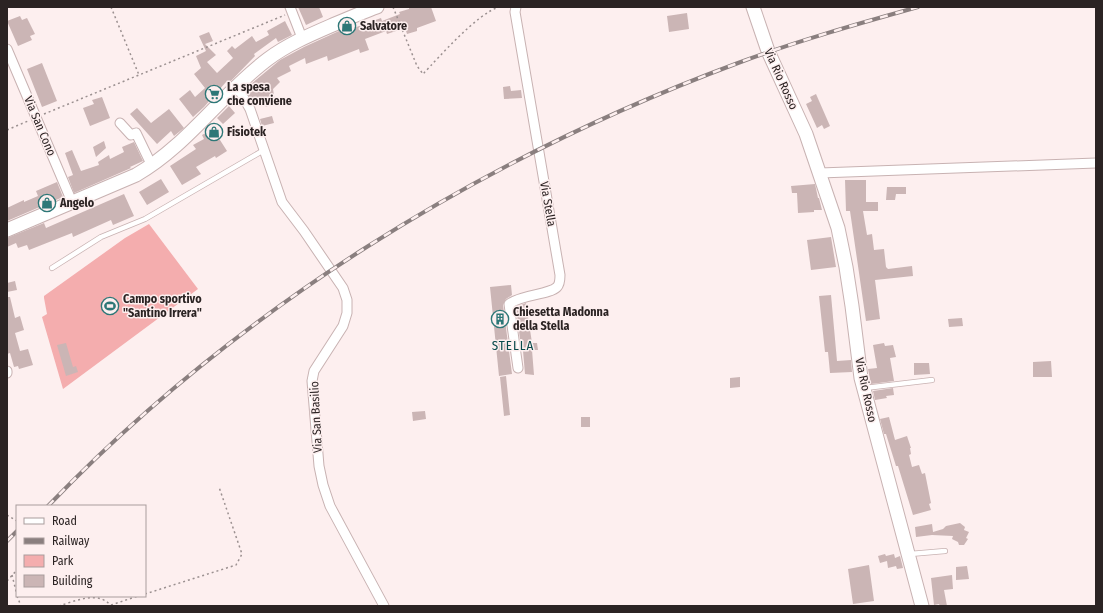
<svg xmlns="http://www.w3.org/2000/svg" width="1103" height="613" viewBox="0 0 1103 613" font-family="'Fira Sans Condensed',sans-serif">
  <style>
    .green { fill: #f4adae }
    .building { fill: #cbb5b5 }
    .lines { fill: none; stroke-linecap: round; stroke-linejoin: round }
    .lane-casing { stroke: #c8b2b2; stroke-width: 6 }
    .street-casing { stroke: #c8b2b2; stroke-width: 11 }
    .secondary-casing { stroke: #c8b2b2; stroke-width: 15 }
    .path { stroke: #9b9090; stroke-width: 1.5; stroke-dasharray: 2 3; stroke-linecap: butt }
    .lane { stroke: #fff; stroke-width: 4.5 }
    .street { stroke: #fff; stroke-width: 9 }
    .secondary { stroke: #fff; stroke-width: 13 }
    .rail-casing { stroke: #8a7f7f; stroke-width: 4 }
    .rail { stroke: #fdefef; stroke-width: 2.5; stroke-dasharray: 8; stroke-linecap: butt }
    .labels { text-anchor: middle; dominant-baseline: central; stroke-width: 3; stroke-linejoin: round; paint-order: stroke }
    .poi-label { font-size: 12px; font-weight: bold; fill: #2b2323; stroke: #fdefef; text-anchor: start }
    .street-label { font-size: 12px; fill: #2b2323; stroke: #fdefef }
    .neighbourhood-label { font-size: 13px; letter-spacing: 1px; fill: #094a4b; stroke: #fdefef }
  </style>
  <rect width="100%" height="100%" fill="#fdefef"/>
  <!-- green -->
  <path class="green" d="M149 224 198 289 63 389 42 317 47 314 44 298V296L125 238Z"/>
  <!-- building -->
  <path class="building" d="M298 7H319L323 17 306 25Z
    M409 7H431L436 21 417 28V31L407 34 405 28 387 34 386 31 365 39 369 50 360 53 359 49 328 61 327 56 306 64 305 58 289 66 291 71 277 78 280 82 273 89 275 102 266 107 262 100 255 106 245 89 280 60 304 47 350 26 351 29 381 18 382 21 400 14 399 12 409 9Z
    M687 13 689 29 669 32 667 16Z
    M20 16 22 20 27 18 35 34 30 36 32 40 18 46 7 21Z
    M285 21 292 35 278 42 276 38 254 54 255 56 228 84 226 82 204 107 193 117 179 99 190 90 195 97 205 88 194 74 201 68 196 56 206 51 199 36 209 32 213 41 205 44 216 55 207 62 217 73 233 58 227 51 232 46 235 49 252 36 256 42 269 35 267 31Z
    M42 63 57 101 42 107 27 69Z
    M510 86 511 91 521 90 522 98 504 99 503 87Z
    M816 94 830 126 824 129 822 125 817 128 806 104 812 101 810 97Z
    M102 97 110 118 90 126 83 108 94 104 92 100Z
    M229 106 235 113 223 124 217 118Z
    M137 108 151 123 169 109 184 128 174 136 171 131 157 144 130 114Z
    M272 116 274 123 262 126 260 119Z
    M213 129 227 151 216 158 215 156 196 167 201 174 182 185 170 166 196 149 193 145 204 139 202 135Z
    M104 141 106 148 96 157 93 147Z
    M134 142 143 161 130 167 131 168 74 193 68 177 73 175 65 153 72 150 81 171 99 165 98 162 109 155 110 159 124 152 122 147Z
    M161 179 169 192 147 205 139 192Z
    M845 180H866V202H878V211H863L867 235 872 234 874 250 884 249 886 267 888 269 912 266 913 276 875 280 880 319 866 321 850 211H846Z
    M57 182 63 197 7 221V208L24 200V202L38 196 36 191Z
    M815 184 818 198H819L822 210H814V212L798 213 797 193H792L791 186Z
    M887 187H906V194H896L895 200H886Z
    M124 194 134 216 113 225 111 220 73 237 72 233 29 250 27 245 18 248 16 243 7 247V238L44 223 46 228Z
    M831 237 836 267 811 270 807 240Z
    M15 281 17 290 7 292V283Z
    M511 285 512 295 506 299 503 305 512 374 499 376 490 287Z
    M831 295 837 361 851 360 852 372 830 373 828 352H825L819 296Z
    M7 297H10L15 318 20 316 24 330 15 333 20 351 28 349 33 365 19 369 18 366 14 367 10 353 7 354Z
    M526 303 532 343H537L538 350H532L534 375 525 374 522 339H520L516 307Z
    M962 318 963 326 949 327 948 319Z
    M66 343 73 367 76 366 78 372 66 376 57 345Z
    M884 343 885 346 893 345 896 357 890 358 894 381 871 384 868 369 877 368 873 345Z
    M1051 361 1052 377H1033V362Z
    M914 363H929L930 374 914 375Z
    M506 376 510 415 504 416 500 377Z
    M740 377V387L730 388V378Z
    M893 388 894 395 886 396 887 398 875 400 873 391Z
    M425 411 426 419 413 421 412 412Z
    M581 417H590V427H581Z
    M889 417 895 440 907 436 911 448H910L911 454 909 455 912 467 919 465 922 474 925 473 931 503 929 504 931 510 913 515 898 466H896L886 434H884L880 419Z
    M960 523 965 527 964 530 969 532 966 538 968 539 964 545H959L958 542 952 539 953 536 932 535 916 537 915 527 932 524 933 532 943 529 946 526Z
    M885 554 886 556 894 554 895 558 900 556 903 568 897 569 896 566 888 568 887 561 880 563 878 556Z
    M869 565 874 601 853 604 848 569Z
    M967 566 969 579 956 580V567Z
    M952 575 953 589 944 590 947 606H940L939 604 934 605 931 578Z"/>
  <g class="lines">
    <defs>
      <path id="lane" d="M52 268 101 237 145 219 264 150
        M865 388 932 380
        M910 554 945 551"/>
      <path id="street" d="M290 7 302 38
        M516 7 515 12 560 275C560 279 560 284 557 287 549 295 522 294 509 304L518 368
        M7 49 72 202
        M237 86 250 109 282 202 304 231 343 288 347 300V313L343 326 314 371 312 381 319 466 323 485 330 506 384 606
        M120 123 131 135 136 133 152 166
        M820 173 1096 163
        M7 371V373"/>
      <path id="secondary" d="M753 7 768 51 806 134 838 228 846 267 852 306 861 378 922 606
        M7 230 136 175C187 146 221 94 268 59 288 44 312 34 335 24 349 18 363 12 377 7"/>
    </defs>
    <!-- lane casing -->
    <use href="#lane" class="lane-casing"/>
    <!-- street casing -->
    <use href="#street" class="street-casing"/>
    <!-- secondary casing -->
    <use href="#secondary" class="secondary-casing"/>
    <!-- path -->
    <path class="path" d="M111 7 139 75
      M393 7 417 66 423 74C439 57 478 13 499 7
      M44 114 285 15
      M7 130 28 121
      M7 515 17 521
      M12 575 17 595
      M7 581 17 570
      M145 594 236 565 242 554 219 487
      M17 596 21 606
      M111 605 138 596
      M59 606C75 601 99 590 111 606"/>
    <!-- lane -->
    <use href="#lane" class="lane"/>
    <!-- street -->
    <use href="#street" class="street"/>
    <!-- secondary -->
    <use href="#secondary" class="secondary"/>
    <defs>
      <path id="rail" d="M48 506C237 309 482 158 738 63 797 41 857 24 918 7
        M7 541 17 531"/>
    </defs>
    <!-- rail casing -->
    <use href="#rail" class="rail-casing"/>
    <!-- rail -->
    <use href="#rail" class="rail"/>
  </g>
  <!-- icons -->
  <defs>
    <symbol id="shop-ring" viewBox="-11 -11 22 22"><circle r="9.5" fill="#fdefef" stroke="#2d7777" stroke-width="1.5"/><path d="M-5-2.5h2.3a2.7 3.5 0 0 1 5.4 0H5L5.5 6h-11ZM-1.5-2.5h3a1.5 2.3 0 0 0-3 0Z" fill="#2d7777"/></symbol>
    <symbol id="supermarket-ring" viewBox="-11 -11 22 22"><circle r="9.5" fill="#fdefef" stroke="#2d7777" stroke-width="1.5"/><path d="M-6-5.5h2.5l.6 2H6L4.5 2H-2.5L-4.4-4H-6ZM-1.5 3.2a1.3 1.3 0 1 0 .1 0ZM3 3.2a1.3 1.3 0 1 0 .1 0Z" fill="#2d7777"/></symbol>
    <symbol id="stadium-ring" viewBox="-11 -11 22 22"><circle r="9.5" fill="#fdefef" stroke="#2d7777" stroke-width="1.5"/><path d="M0-5a6.5 5 0 1 0 0 10a6.5 5 0 1 0 0-10ZM-3.5-1.8h7v3.6h-7Z" fill="#2d7777"/></symbol>
    <symbol id="building-ring" viewBox="-11 -11 22 22"><circle r="9.5" fill="#fdefef" stroke="#2d7777" stroke-width="1.5"/><path d="M-4-6H4V6H1V3H-1V6H-4ZM-2.5-4.3h1.7v1.8h-1.7ZM.8-4.3h1.7v1.8H.8ZM-2.5-1h1.7V.8h-1.7ZM.8-1h1.7V.8H.8Z" fill="#2d7777"/></symbol>
  </defs>
  <g fill-rule="evenodd">
    <use href="#shop-ring" x="337" y="16" width="20" height="20"/>
    <use href="#supermarket-ring" x="204" y="84" width="20" height="20"/>
    <use href="#shop-ring" x="204" y="122" width="20" height="20"/>
    <use href="#shop-ring" x="37" y="193" width="20" height="20"/>
    <use href="#stadium-ring" x="100" y="296" width="20" height="20"/>
    <use href="#building-ring" x="490" y="309" width="20" height="20"/>
  </g>
  <g class="labels">
    <!-- poi labels -->
    <g class="poi-label">
      <text x="360" y="26">Salvatore</text>
      <text x="227" y="87">La spesa<tspan x="227" dy="14">che conviene</tspan></text>
      <text x="227" y="132">Fisiotek</text>
      <text x="60" y="203">Angelo</text>
      <text x="123" y="299">Campo sportivo<tspan x="123" dy="14">"Santino Irrera"</tspan></text>
      <text x="513" y="312">Chiesetta Madonna<tspan x="513" dy="14">della Stella</tspan></text>
    </g>
    <!-- street labels -->
    <g class="street-label">
      <text transform="translate(781 79) rotate(66)">Via Rio Rosso</text>
      <text transform="translate(40 126) rotate(67)">Via San Cono</text>
      <text transform="translate(548 204) rotate(80)">Via Stella</text>
      <text transform="translate(866 390) rotate(78)">Via Rio Rosso</text>
      <text transform="translate(316 417) rotate(-93)">Via San Basilio</text>
    </g>
    <!-- neighbourhood labels -->
    <g class="neighbourhood-label">
      <text x="513" y="345">STELLA</text>
    </g>
  </g>
  <!-- border -->
  <rect width="1103" height="613" fill="none" stroke="#2b2323" stroke-width="16"/>
  <!-- legend -->
  <rect x="16" y="505" width="130" height="92" fill="#fdefef" stroke="#a99d9d"/>
  <rect x="24" y="518" width="20" height="6" fill="#ffffff" stroke="#a99d9d"/>
  <text x="52" y="525" font-size="12" fill="#2b2323">Road</text>
  <rect x="24" y="538" width="20" height="6" fill="#8a7f7f" stroke="#a99d9d"/>
  <text x="52" y="545" font-size="12" fill="#2b2323">Railway</text>
  <rect x="24" y="555" width="20" height="12" fill="#f4adae" stroke="#a99d9d"/>
  <text x="52" y="565" font-size="12" fill="#2b2323">Park</text>
  <rect x="24" y="575" width="20" height="12" fill="#cbb5b5" stroke="#a99d9d"/>
  <text x="52" y="585" font-size="12" fill="#2b2323">Building</text>
</svg>
